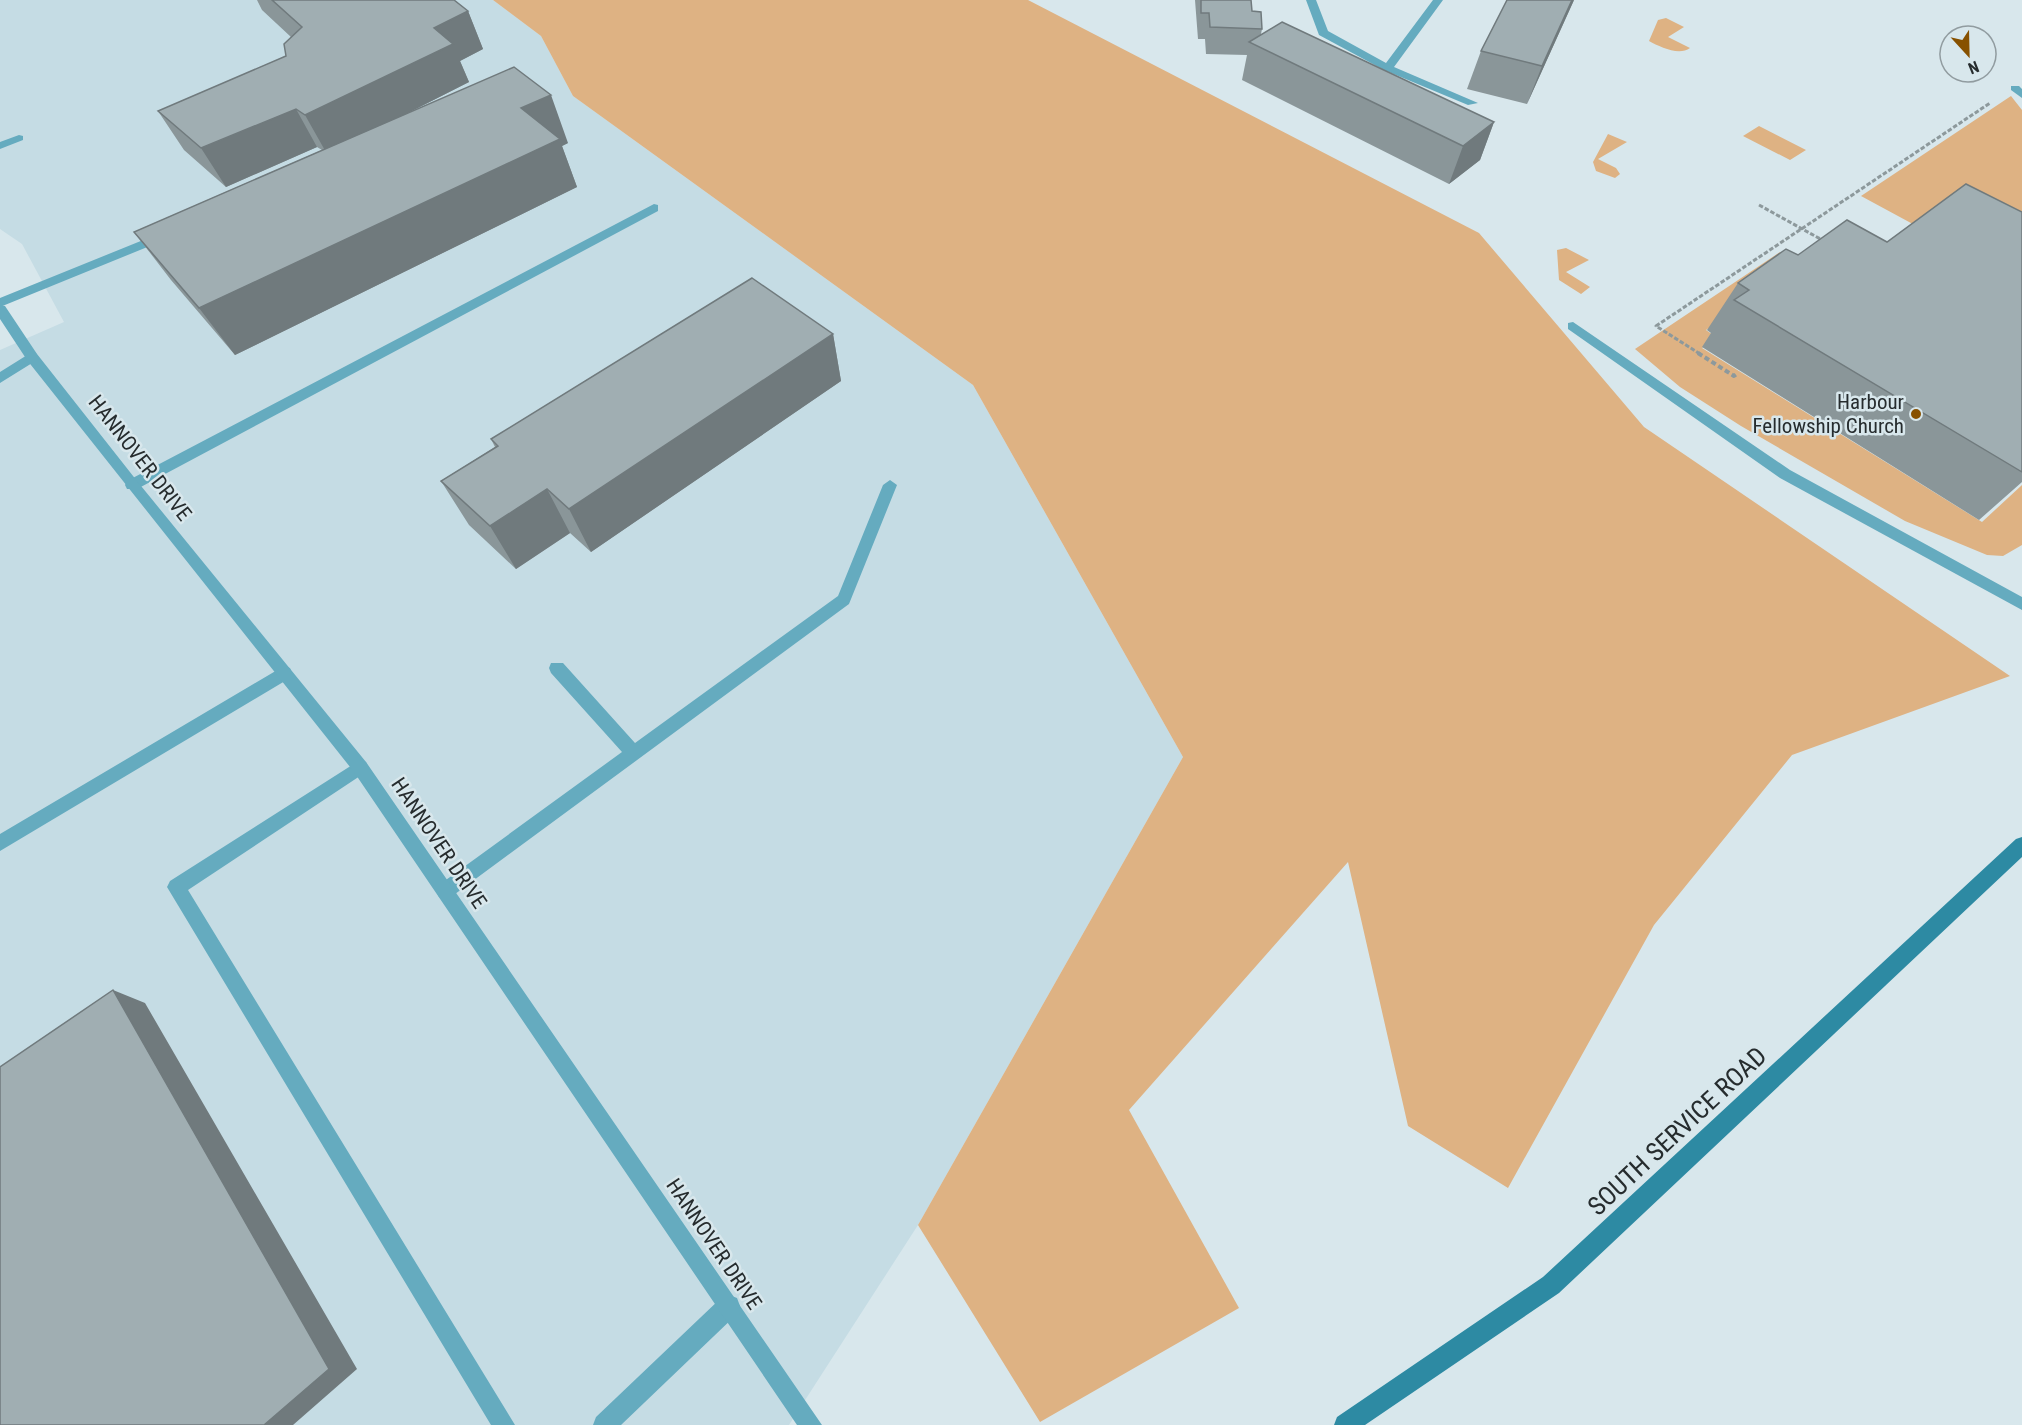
<svg xmlns="http://www.w3.org/2000/svg" width="2022" height="1425" viewBox="0 0 2022 1425" font-family="'Roboto Condensed',sans-serif">
  <style>
    .built { fill: #c5dce4 }
    .green { fill: #deb283 }
    .lines { fill: none; stroke-linecap: round; stroke-linejoin: round }
    .path-far1 { stroke: #8d999c; stroke-width: 3; stroke-dasharray: 4.5 2; stroke-linecap: butt }
    .path { stroke: #8d999c; stroke-width: 4; stroke-dasharray: 5 3; stroke-linecap: butt }
    .service { fill: #65abbf; fill-rule: evenodd }
    .minor { fill: #65abbf; fill-rule: evenodd }
    .secondary { fill: #2d8aa3; fill-rule: evenodd }
    .wall { fill: #8a9699 }
    .shaded-wall { fill: #707a7d }
    .building { fill: #a0aeb2; stroke: #707a7d; stroke-width: 1.5 }
    .poi-dot { fill: #875100; stroke: #d8e7ec; stroke-width: 2 }
    .labels { text-anchor: middle; dominant-baseline: central; stroke-width: 5; stroke-linejoin: round; paint-order: stroke }
    .poi-label { font-size: 21px; fill: #262c2e; stroke: #d8e7ec; text-anchor: end }
    .street-label { font-size: 21px; fill: #262c2e; stroke: #d8e7ec }
    .near-street-label { font-size: 26px; fill: #262c2e; stroke: #d8e7ec }
  </style>
  <rect width="100%" height="100%" fill="#d8e7ec"/>
  <!-- built -->
  <path class="built" d="M0 0H493L541 36 573 96 973 385 1183 757 918 1225 789 1425H0V350L64 322 22 244 0 229Z"/>
  <!-- green -->
  <path class="green" d="M493 0H1028L1479 233 1644 427 2010 676 1792 755 1654 925 1508 1188 1408 1126 1348 862 1129 1110 1239 1308 1040 1422 918 1225 1183 757 973 385 573 96 541 36Z
    M1666 18 1684 27 1668 37 1690 48C1679 56 1660 47 1649 41L1658 20Z
    M2011 96 2022 110V256L1922 229 1861 196Z
    M1759 126 1806 150 1790 160 1743 136Z
    M1608 134 1627 142 1598 159 1616 168 1620 174 1615 178 1596 171 1593 162Z
    M1566 248 1589 260 1566 272 1590 287 1581 294 1559 280 1557 250Z
    M1780 252 1810 270 1753 296 1706 330 1716 337 1702 348 1982 522 2022 485V545L2003 556 1987 555 1905 521 1741 426 1680 387 1635 349Z"/>
  <g class="lines">
    <!-- path-far1 -->
    <path class="path-far1" d="M1759 205 1824 241
      M1700 354 1656 326 1990 103"/>
    <!-- path -->
    <path class="path" d="M1698 353 1734 376 1738 373"/>
    <!-- service -->
    <path class="service" d="M1306 0H1316L1328 31 1386 63 1433 0H1443L1394 67 1478 103 1468 105 1384 70 1319 35Z
      M2011 86H2019L2022 89V98L2011 90Z
      M19 135 23 136V140L0 149V142Z
      M654 204 658 205V211L137 489H127L125 485 127 481Z
      M163 232 169 236 167 239 0 307V298Z
      M1573 322 1790 470 2022 597V610L1780 478 1568 329V323Z
      M32 352 37 354V360L0 383V372Z
      M890 480 897 485 849 604 451 897 445 900 439 897 436 891 439 885 622 752 551 673 549 668 551 663H563L635 743 838 596 883 485Z
      M284 666 290 668 292 673 290 678 0 851V834Z
      M360 760 366 762 368 767 366 772 188 890 515 1425H491L167 887 170 881Z
      M729 1295 737 1298 740 1306 737 1314 621 1425H593L596 1417 721 1298Z"/>
    <!-- minor -->
    <path class="minor" d="M0 305 5 306 37 354 137 481 366 762 822 1425H797L354 772 27 360 0 319Z"/>
    <!-- secondary -->
    <path class="secondary" d="M2022 837V857L1559 1293 1365 1425H1334L1337 1417 1543 1277 2016 839Z"/>
  </g>
  <!-- wall -->
  <path class="wall" d="M257 0H454L468 11 483 49 460 61 469 82 408 113 568 143 562 146 577 187 235 355 171 280 134 232 322 150 317 147 226 187 184 150 158 111 286 56 291 37 262 10Z
    M1195 0H1251L1252 11 1262 29 1261 34 1494 122 1480 160 1449 184 1242 80 1247 55 1206 54 1205 39H1198Z
    M1574 0 1527 104 1467 89 1481 51Z
    M2022 212V482L1979 520 1702 347 1711 333 1707 330 1738 283 1798 255 1887 242Z
    M833 334 841 381 591 552 570 533 516 569 469 525 441 481 495 447 491 439Z"/>
  <!-- shaded-wall -->
  <path class="shaded-wall" d="M1572 0H1574L1527 104 1542 66Z
    M468 11 483 49 460 61 469 82 327 154 305 115 434 28Z
    M551 95 568 143 562 146 577 187 235 355 199 308 521 108Z
    M296 109 317 147 226 187 201 148Z
    M1494 122 1480 160 1449 184 1463 146Z
    M833 334 841 381 591 552 569 509Z
    M547 489 570 533 516 569 490 526Z
    M113 990 145 1003 357 1369 293 1425H264Z"/>
  <!-- building -->
  <path class="building" d="M272 0H454L468 11 434 28 453 44 305 115 296 109 201 148 158 111 286 56 284 44 302 27Z
    M1201 0H1251L1252 11 1261 12 1262 29 1210 27 1209 13H1201Z
    M1507 0H1572L1542 66 1481 51Z
    M1282 22 1494 122 1463 146 1249 42Z
    M514 67 551 95 521 108 560 139 199 308 134 232Z
    M1966 184 2022 212V472L1734 300 1749 290 1738 283 1786 249 1798 255 1847 220 1887 242Z
    M752 278 833 334 569 509 547 489 490 526 441 481 498 446 491 439Z
    M113 990 329 1369 264 1425H0V1067Z"/>
  <!-- markers -->
  <circle class="poi-dot" cx="1916" cy="414" r="6"/>
  <g class="labels">
    <!-- poi labels -->
    <g class="poi-label">
      <text x="1904" y="402">Harbour<tspan x="1904" dy="24">Fellowship Church</tspan></text>
    </g>
    <!-- street labels -->
    <g class="street-label">
      <text transform="translate(140 458) rotate(52)">HANNOVER DRIVE</text>
      <text transform="translate(439 843) rotate(56)">HANNOVER DRIVE</text>
      <text transform="translate(714 1244) rotate(56)">HANNOVER DRIVE</text>
    </g>
    <!-- near-street labels -->
    <g class="near-street-label">
      <text transform="translate(1677 1131) rotate(-43)">SOUTH SERVICE ROAD</text>
    </g>
  </g>
  <!-- north arrow -->
  <g transform="translate(1968 54) rotate(158)"><circle r="28" fill="#d8e7ec" stroke="#919ca0" stroke-width="1.5"/>
  <path d="M0-4.5L10 22L0 15L-10 22Z" fill="#875100"/>
  <text y="-9" font-size="16" font-weight="bold" text-anchor="middle" fill="#262c2e">N</text>
  </g>
</svg>
